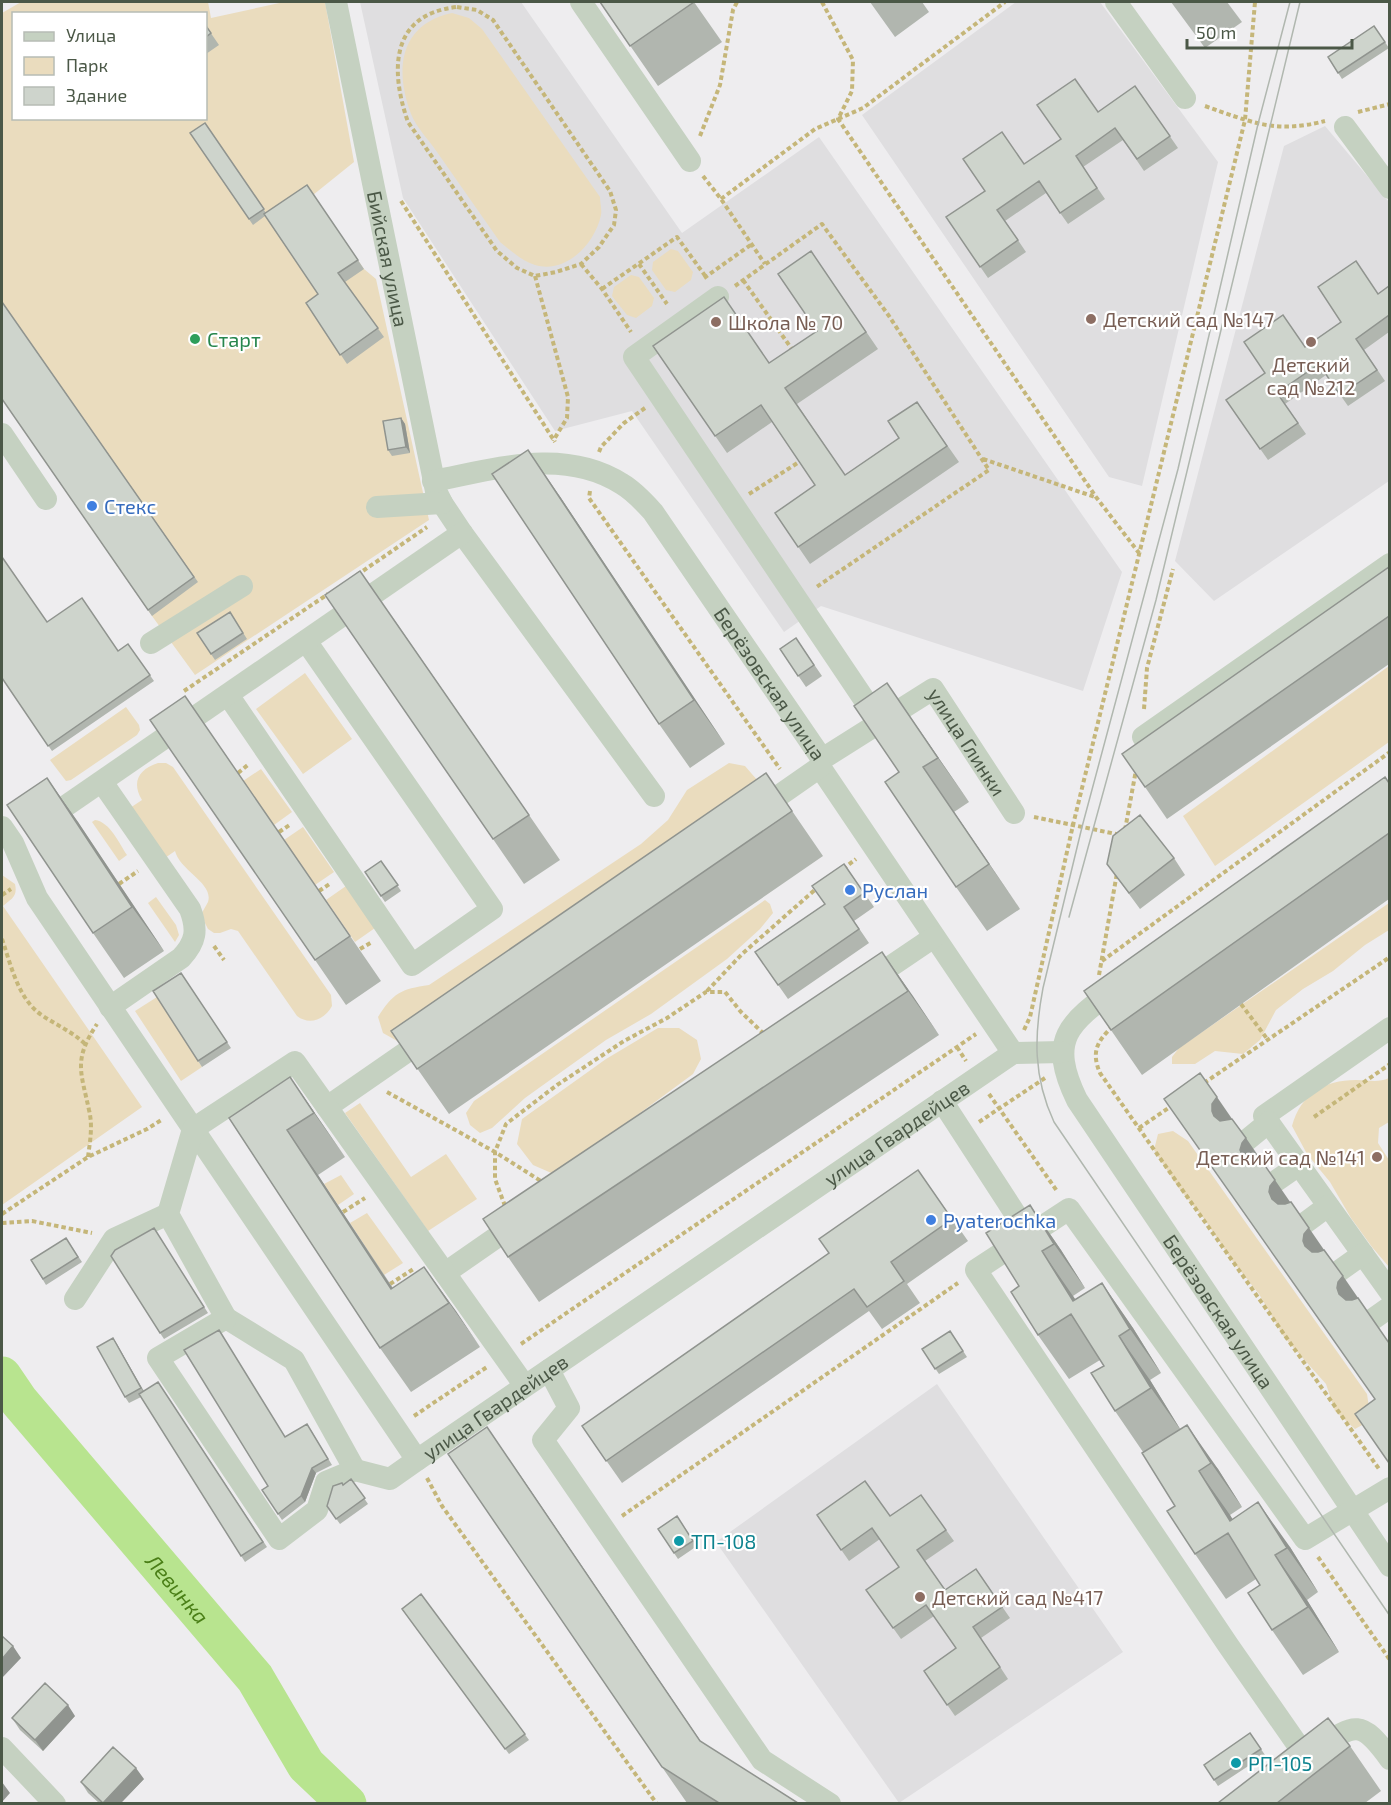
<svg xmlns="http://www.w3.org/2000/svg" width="1391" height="1805" viewBox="0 0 1391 1805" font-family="'Exo 2',sans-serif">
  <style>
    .education { fill: #dfdee0 }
    .green { fill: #eadcbe; fill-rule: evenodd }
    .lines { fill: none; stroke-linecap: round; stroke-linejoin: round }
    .river { stroke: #b8e48f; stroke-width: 39 }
    .path { stroke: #c5b679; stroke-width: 4; stroke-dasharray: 4.5 3; stroke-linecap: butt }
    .minor { stroke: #c5d1c1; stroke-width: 22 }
    .tram { stroke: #b0b7af; stroke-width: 1.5 }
    .wall { fill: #b1b6af }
    .shaded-wall { fill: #90948f }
    .building { fill: #ced4cc; stroke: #90948f; stroke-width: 1.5 }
    .education-dot { fill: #8d6e63; stroke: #fff; stroke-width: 2 }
    .leisure-dot { fill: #2e9e5b; stroke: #fff; stroke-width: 2 }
    .shop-dot { fill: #3f7fe0; stroke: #fff; stroke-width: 2 }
    .culture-dot { fill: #0f9aa8; stroke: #fff; stroke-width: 2 }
    .labels { text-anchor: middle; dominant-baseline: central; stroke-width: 4.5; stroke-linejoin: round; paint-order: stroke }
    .street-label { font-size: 20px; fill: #4b5847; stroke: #fff }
    .education-label { font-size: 20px; fill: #785e54; stroke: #fff; text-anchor: start }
    .leisure-label { font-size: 20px; fill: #27864d; stroke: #fff; text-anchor: start }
    .shop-label { font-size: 20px; fill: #366cbe; stroke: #fff; text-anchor: start }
    .culture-label { font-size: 20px; fill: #0d838f; stroke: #fff; text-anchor: start }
    .water-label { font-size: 21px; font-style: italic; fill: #4a7f17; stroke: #fff }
  </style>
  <rect width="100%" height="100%" fill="#eeedef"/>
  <!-- education -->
  <path class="education" d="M360 2H521L682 233 819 137 1122 572 1083 691 821 606 784 632 632 411 555 431 403 198Z
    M1016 2H1100L1218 162 1142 486 1109 477 862 115Z
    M1325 126 1389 202V481L1214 601 1175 561 1284 146Z
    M937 1384 1123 1652 899 1803 716 1542Z"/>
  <!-- green -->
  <path class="green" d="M21 2H208L211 18 284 2H325L354 162 313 195 364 269 376 279 429 520 195 675 152 616 2 399V13ZM14 14H206V118H14Z
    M452 13 469 18 482 29 600 197C600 203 602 209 601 215 595 244 566 274 535 265 522 261 510 250 500 242 479 212 458 182 437 152 429 140 416 127 411 114 394 69 400 24 452 13Z
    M671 249 678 251 693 272 691 280 675 292 666 290 652 270 653 262Z
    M631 275 639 277 654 298 652 306 636 318 627 315 612 296 614 287Z
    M1389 666V742L1215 866 1183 816Z
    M305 673 352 739 303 774 256 709Z
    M126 707 139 725 140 730 137 735 71 780 66 781 50 760Z
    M158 763H166L173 767 331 995 332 1006C325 1019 310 1026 297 1016L238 931 231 929 220 933H214L208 929 201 915C203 910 206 906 208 902 214 883 180 871 175 851L165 858 130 808 142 800C131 782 139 769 158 763Z
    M729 763 745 766 758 781 422 1033 399 1042 383 1033 378 1017C393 993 401 989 429 985L641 844 668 820 687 790Z
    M261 769 292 812 274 825 243 781Z
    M95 820C110 822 119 843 127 855L119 861 92 822Z
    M303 827 334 872 315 885 284 840Z
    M2 875 15 884C18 897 11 899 3 906L142 1107 2 1205Z
    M346 886 375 928 355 942 326 900Z
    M156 897 176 925 179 935 175 942 148 903Z
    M765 900 770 904 773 913 760 929 727 959 651 1014 606 1040 564 1070 525 1098 492 1128 480 1133 470 1125 466 1113 474 1101Z
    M1389 903V930L1365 945 1333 971 1303 989 1276 1010 1260 1040 1243 1054 1215 1051 1195 1064H1172V1057L1179 1048Z
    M157 997 202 1067 181 1081 135 1011Z
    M658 1028H679L697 1040 701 1059 693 1074 556 1175 533 1165 517 1144 522 1119 606 1059Z
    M1389 1078V1122L1379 1128 1378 1143 1389 1160V1267L1372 1247 1351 1218 1330 1182 1307 1154 1292 1126C1301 1094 1324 1080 1356 1080 1369 1080 1378 1083 1389 1078Z
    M360 1103 411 1177 446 1154 477 1199 428 1231 345 1113Z
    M1173 1131 1188 1141 1367 1394 1371 1420 1355 1429 1335 1411 1326 1384 1284 1337 1259 1294 1231 1259 1205 1220 1178 1187 1154 1150 1158 1134Z
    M341 1175 354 1194 338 1205 324 1184Z
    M367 1213 403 1263 384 1275 350 1223Z"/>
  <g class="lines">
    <!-- river -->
    <path class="river" id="s1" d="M2 1376 19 1401 255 1678 306 1765 347 1804"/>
    <!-- path -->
    <path class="path" d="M822 2 853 60 852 91 838 119 1096 497 1139 553
      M457 7 477 10 493 20 610 191 616 210 614 225 599 247 581 264 556 272 535 276 517 268 497 251 408 122C390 71 390 14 457 7Z
      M1205 106C1251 122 1275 134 1325 121
      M1358 112 1390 104
      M700 136 720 85 733 10 737 2
      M703 176 721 199 765 264
      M721 199 815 129 863 108 1005 2
      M401 201 555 442
      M581 264 602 289 631 332
      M639 264 667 304
      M535 276 568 397 567 418 553 441
      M704 278 752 244
      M743 280 794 352
      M735 286 822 224 889 316 989 470 815 588
      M602 289 677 237 706 277
      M599 452 601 447 624 423 645 408
      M983 459 1095 497
      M590 491 589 498 780 769
      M749 494 799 462
      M357 575 427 527
      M184 691 328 594
      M1144 709 1147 668 1173 569
      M238 773 249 764
      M1034 817 1121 835
      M1125 830 1136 770
      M279 832 291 824
      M843 869 856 859
      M119 884 138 871
      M319 891 331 883
      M2 895 11 889
      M2 939C11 965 18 1000 43 1016 58 1026 73 1032 86 1045
      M214 946 224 960
      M360 949 372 942
      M1102 961 1390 752
      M1099 975 1117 873
      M707 991 742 954 817 888
      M1241 1004 1268 1040
      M1113 1026C1097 1041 1091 1052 1100 1073L1379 1469
      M1024 1030 1030 1017 1073 825 1245 120 1255 2
      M957 1047 966 1061
      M1204 1083 1390 957
      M387 1092 495 1152 544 1183
      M989 1094 1057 1191
      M1314 1117 1390 1064
      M979 1122 1045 1078
      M1139 1128 1173 1105
      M88 1157C90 1141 93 1126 89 1110 81 1072 73 1060 97 1024
      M505 1206 495 1179V1152L506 1124 557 1085 624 1041 667 1018 706 992H725L741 1012 765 1035
      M343 1212 365 1198
      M2 1214 88 1157 147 1129 163 1119
      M2 1223 32 1221 92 1233
      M390 1284 415 1268
      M521 1344 976 1034
      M414 1416 487 1367
      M427 1478 442 1506 657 1804
      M622 1516 958 1283
      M1318 1557 1390 1660"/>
    <!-- minor -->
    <g class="minor">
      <path id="s2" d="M336 2 436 491 442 503 462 533 654 796"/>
      <path d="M581 2 690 161"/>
      <path d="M1116 2 1185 98"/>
      <path d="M1345 127 1390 188"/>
      <path d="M718 297 634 357 880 723"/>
      <path d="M2 434 46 499"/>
      <path id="s3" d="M433 481C496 469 564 447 622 484 634 491 644 502 653 512L822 759 820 767 1013 1053"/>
      <path d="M377 507 442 503"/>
      <path d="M151 643 242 586"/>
      <path d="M228 695 412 965 492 909 306 641"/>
      <path d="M1143 737 1390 564"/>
      <path id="s4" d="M822 759 933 689 1014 813"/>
      <path d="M102 782 190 909C198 930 196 942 181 958L110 1007"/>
      <path d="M757 811 820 767"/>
      <path d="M41 823 462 533"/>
      <path d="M2 827 13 843 37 898 417 1460"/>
      <path d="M866 983 934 937"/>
      <path id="s5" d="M1118 987C1069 1023 1047 1038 1077 1100L1390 1566"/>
      <path d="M1390 1028 1264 1116 1390 1292"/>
      <path d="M942 1101 1029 1235"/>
      <path d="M327 1107 431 1035"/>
      <path d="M1247 1140 1269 1122"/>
      <path d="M1276 1181 1299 1165"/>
      <path d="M1305 1223 1328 1206"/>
      <path d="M1339 1271 1363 1254"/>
      <path d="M445 1273 520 1221"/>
      <path d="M75 1299 114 1239 168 1214"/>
      <path d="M226 1318 294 1360 355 1470"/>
      <path d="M1373 1319 1390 1307"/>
      <path d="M549 1370 569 1408 543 1440 762 1760 830 1804"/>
      <path id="s6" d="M525 1386 295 1062 193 1129 168 1214 226 1318 158 1358 279 1539 317 1510 326 1482 355 1470 390 1479 417 1460 1013 1053 1062 1052"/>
      <path d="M2 1748 55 1804"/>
      <path d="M1315 1751C1354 1724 1360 1717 1390 1759"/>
      <path d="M1306 1757 1228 1645 976 1270 1069 1209 1305 1539 1390 1488"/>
    </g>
    <!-- tram -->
    <path class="tram" d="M1290 2 1258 124 1178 469 1082 827 1043 988C1034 1036 1033 1077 1054 1122L1390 1616
      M1069 917 1156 600 1300 2"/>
  </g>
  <!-- wall -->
  <path class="wall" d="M600 2H694L722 42 658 86Z
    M870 2H922L929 12 895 37Z
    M1171 2H1227L1242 22 1205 48Z
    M206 26 219 45 206 54Z
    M1374 26 1389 48 1342 79 1328 57Z
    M1135 86 1178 148 1144 171 1123 140 1083 167 1105 199 1068 224 1046 193 1005 221 1026 252 988 278 946 217 1061 139 1098 112Z
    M205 123 266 213 307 185 364 269 345 282 384 337 347 364 306 303 318 294 265 216 253 225 190 133Z
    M811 251 878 349 797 404 845 475 899 438 917 402 959 462 810 564 775 513 815 485 772 422 727 453 653 346 769 363 817 331Z
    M1389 286V332L1364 350 1385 381 1348 406 1326 375 1285 404 1306 434 1268 460 1226 400 1341 322Z
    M2 302 198 582 152 616 2 399Z
    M401 418 405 424 410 453 392 456 388 450Z
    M559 495 725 744 690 768 659 724Z
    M1389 567V664L1167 819 1145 787Z
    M230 612 247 639 215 660 197 633Z
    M391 615 560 860 524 884 493 839Z
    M47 622 118 651 128 644 154 681 52 751 2 678Z
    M796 638 822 676 806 687 780 649Z
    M918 728 969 802 954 812 1020 909 987 931 956 887 899 772Z
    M216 741 381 981 346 1005 315 960Z
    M766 773 823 856 449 1114 391 1031Z
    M47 778 78 822 164 951 124 978 93 933Z
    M1389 783V899L1142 1075 1084 991Z
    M1174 858 1185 875 1140 909 1107 864Z
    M381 861 401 891 385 902 365 872Z
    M844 864 874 907 854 921 869 943 788 999 755 952 825 904Z
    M882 952 939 1035 539 1302 508 1257Z
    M181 973 231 1048 202 1067 153 991Z
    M290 1077 345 1157 318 1175 393 1288 424 1267 480 1347 411 1392 380 1348 229 1118Z
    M918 1170 968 1241 907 1284 920 1303 882 1329 869 1311 622 1483 582 1426 829 1253Z
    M1030 1205 1061 1250 1085 1288 1073 1296 1076 1300 1102 1283 1133 1328 1161 1373 1150 1380 1180 1429 1218 1469 1242 1507 1230 1515 1232 1519 1290 1547 1318 1592 1307 1600 1339 1652 1303 1675 1272 1630 1260 1585 1256 1579 1226 1599 1195 1554 1175 1506 1143 1452 1115 1411 1104 1366 1100 1360 1069 1379 1038 1335 1019 1286Z
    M154 1228 208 1313 164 1339 160 1333Z
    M66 1238 82 1262 46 1285 31 1260Z
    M950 1331 967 1357 939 1374 922 1349Z
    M113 1338 144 1391 162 1388 267 1547 245 1562 141 1397 129 1403 125 1397Z
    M311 1430 332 1465 316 1473 305 1502 282 1520 262 1490 268 1486 286 1437Z
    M518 1472 701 1742 798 1803H687L662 1767Z
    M351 1479 368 1504 340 1524 327 1506 343 1485Z
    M921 1495 954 1541 925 1561 945 1590 976 1569 1010 1618 981 1638 1008 1679 955 1716 924 1671 956 1648 934 1616 901 1639 866 1590 899 1567 880 1539 849 1561 817 1515 890 1516Z
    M677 1516 697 1546 678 1559 658 1529Z
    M421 1594 529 1740 509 1754 402 1609Z
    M75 1716 43 1751 20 1730 12 1718Z
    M1250 1733 1265 1755 1218 1786 1204 1765Z
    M1350 1746 1381 1791 1365 1803H1218Z
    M144 1779 121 1803H99L88 1793 81 1782Z"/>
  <!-- shaded-wall -->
  <path class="shaded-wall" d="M401 418 405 424 410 453 406 447Z
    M528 450 559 495 725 744 694 700Z
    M887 683 918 728 969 802 938 758Z
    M923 767 954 812 1020 909 989 864Z
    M47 778 78 822 164 951 132 907Z
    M882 952 913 996 939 1035 908 991Z
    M290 1077 321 1122 345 1157 314 1113Z
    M1217 1097 1239 1129 1234 1136 1214 1116 1212 1111V1104Z
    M287 1130 318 1175 416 1324 391 1289Z
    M1246 1138 1268 1170 1264 1175 1243 1157 1240 1150 1242 1143Z
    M1275 1180 1297 1212 1292 1218 1272 1199 1269 1192 1270 1186Z
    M1030 1205 1061 1250 1085 1288 1054 1244Z
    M1309 1228 1331 1260 1327 1266 1305 1246 1303 1241 1304 1234Z
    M1042 1251 1073 1296 1104 1346 1073 1301Z
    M424 1267 456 1311 480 1347 449 1303Z
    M1343 1276 1365 1308 1361 1314 1339 1294 1337 1288 1338 1282Z
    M1102 1283 1133 1328 1161 1373 1130 1329Z
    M1119 1336 1150 1380 1182 1432 1151 1388Z
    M113 1338 117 1344 145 1394 141 1388Z
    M1187 1425 1218 1469 1242 1507 1211 1463Z
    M487 1427 518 1472 731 1786 700 1741Z
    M312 1468 316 1473 305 1502 301 1496Z
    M1199 1471 1230 1515 1261 1565 1230 1521Z
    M1258 1502 1290 1547 1318 1592 1287 1548Z
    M1275 1555 1307 1600 1339 1652 1308 1607Z
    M13 1646 21 1658 2 1678V1659Z
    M68 1705 75 1716 43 1751 35 1740Z
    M136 1768 144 1779 121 1803H103Z
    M2 1782 10 1793 2 1802Z"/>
  <!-- building -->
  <path class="building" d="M600 2H694L630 46Z
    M206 26 211 33 206 37Z
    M1374 26 1385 42 1338 73 1328 57Z
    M1075 79 1098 112 1135 86 1170 136 1137 159 1115 128 1076 156 1097 188 1060 213 1039 181 997 210 1018 240 980 267 946 217 985 191 963 159 1002 132 1024 164 1061 139 1037 105Z
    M205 123 264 209 249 219 190 133Z
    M307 185 358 260 338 273 378 328 340 355 306 303 318 294 264 214Z
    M811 251 866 332 785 388 845 475 899 438 888 421 917 402 947 446 798 547 775 513 815 485 761 405 715 436 653 346 724 297 769 363 817 331 778 274Z
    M1356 261 1378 294 1389 286V315L1356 339 1377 370 1340 395 1319 364 1277 393 1298 423 1260 449 1226 400 1265 373 1244 342 1283 315 1305 347 1341 322 1318 287Z
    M2 302 194 577 148 610 2 399Z
    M401 418 406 447 388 450 383 421Z
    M528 450 694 700 659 724 492 474Z
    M2 557 47 622 82 598 118 651 128 644 150 675 48 746 2 678Z
    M1389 567V616L1145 787 1122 754Z
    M360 571 529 815 493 839 325 595Z
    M230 612 243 633 211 654 197 633Z
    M796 638 814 665 798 676 780 649Z
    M887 683 938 758 923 767 989 864 956 887 885 782 899 772 854 706Z
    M185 696 350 936 315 960 150 720Z
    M766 773 792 811 417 1069 391 1031Z
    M1385 777 1389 783V833L1111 1030 1084 991Z
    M47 778 132 907 93 933 7 805Z
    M1140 815 1174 858 1129 893 1107 864 1113 836Z
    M381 861 398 885 381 896 365 872Z
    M844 864 864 893 844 907 859 929 778 985 755 952 825 904 812 886Z
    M882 952 908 991 508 1257 483 1219Z
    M181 973 227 1042 198 1061 153 991Z
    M1200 1073 1217 1097 1212 1104V1111L1214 1116 1220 1121 1232 1119 1246 1138 1242 1143 1240 1150 1243 1157 1248 1162 1254 1163 1261 1160 1275 1180 1270 1186 1269 1192 1272 1199 1278 1204H1285L1291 1202 1309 1228 1304 1234 1303 1241 1305 1246 1312 1252H1318L1324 1250 1343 1276 1338 1282 1337 1288 1339 1294 1346 1300H1352L1358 1298 1389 1343V1463L1355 1414 1375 1399 1164 1099Z
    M290 1077 314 1113 287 1130 391 1289 424 1267 449 1303 380 1348 229 1118Z
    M918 1170 952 1219 891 1262 904 1281 867 1307 854 1289 606 1461 582 1426 829 1253 819 1239Z
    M1030 1205 1054 1244 1042 1251 1073 1301 1102 1283 1130 1329 1119 1336 1151 1388 1115 1411 1091 1373 1104 1366 1071 1314 1038 1335 1011 1292 1019 1286 986 1233Z
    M154 1228 204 1307 160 1333 111 1256 115 1250Z
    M66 1238 78 1257 43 1279 31 1260Z
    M219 1330 285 1437 307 1424 328 1459 312 1468 301 1496 278 1514 262 1490 268 1486 184 1350Z
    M950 1331 963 1351 935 1369 922 1349Z
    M113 1338 141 1388 125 1397 97 1347Z
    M158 1382 263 1542 241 1556 139 1394Z
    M1187 1425 1211 1463 1199 1471 1230 1521 1258 1502 1287 1548 1275 1555 1308 1607 1272 1630 1248 1593 1260 1585 1228 1533 1195 1554 1167 1511 1175 1506 1142 1453Z
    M487 1427 700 1741 798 1803H719L662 1767 448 1454Z
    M351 1479 365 1498 336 1519 327 1506 333 1486 342 1483 343 1485Z
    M865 1481 890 1516 921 1495 946 1530 917 1550 945 1590 976 1569 1002 1607 973 1627 1000 1667 947 1705 924 1671 956 1648 926 1605 893 1628 866 1590 899 1567 872 1528 841 1550 817 1515Z
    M677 1516 693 1541 674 1553 658 1529Z
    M421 1594 525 1734 505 1749 402 1609Z
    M2 1636 13 1646 2 1659Z
    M45 1683 68 1705 35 1740 12 1718Z
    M1328 1718 1350 1746 1277 1803H1218Z
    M1250 1733 1261 1749 1214 1780 1204 1765Z
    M113 1747 136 1768 103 1803 81 1782Z"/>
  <!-- markers -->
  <g class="education-dot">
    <circle cx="1091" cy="319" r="6"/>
    <circle cx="716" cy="322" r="6"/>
    <circle cx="1311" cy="342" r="6"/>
    <circle cx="1377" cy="1157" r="6"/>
    <circle cx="920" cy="1597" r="6"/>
  </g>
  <circle class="leisure-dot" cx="195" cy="339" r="6"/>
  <g class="shop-dot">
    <circle cx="92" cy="506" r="6"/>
    <circle cx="850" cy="890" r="6"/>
    <circle cx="931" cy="1220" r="6"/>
  </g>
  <g class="culture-dot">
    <circle cx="679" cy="1541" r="6"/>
    <circle cx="1236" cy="1763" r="6"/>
  </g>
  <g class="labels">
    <!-- street labels -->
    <g class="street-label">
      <text stroke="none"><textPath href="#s2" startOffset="262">Бийская улица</textPath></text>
      <text stroke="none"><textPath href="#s3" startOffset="444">Берёзовская улица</textPath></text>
      <text stroke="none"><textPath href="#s4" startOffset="194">улица Глинки</textPath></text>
      <text stroke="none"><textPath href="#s6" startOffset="1782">улица Гвардейцев</textPath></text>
      <text stroke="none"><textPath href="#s5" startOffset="393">Берёзовская улица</textPath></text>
      <text stroke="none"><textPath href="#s6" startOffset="1296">улица Гвардейцев</textPath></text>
    </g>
    <!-- education labels -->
    <g class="education-label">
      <text x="1103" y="319">Детский сад №147</text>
      <text x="728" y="322">Школа № 70</text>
      <text x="1311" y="364" text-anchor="middle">Детский<tspan x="1311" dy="23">сад №212</tspan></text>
      <text x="1365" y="1157" text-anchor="end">Детский сад №141</text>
      <text x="932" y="1597">Детский сад №417</text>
    </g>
    <!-- leisure labels -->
    <g class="leisure-label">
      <text x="207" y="339">Старт</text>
    </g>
    <!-- shop labels -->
    <g class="shop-label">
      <text x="104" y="506">Стекс</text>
      <text x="862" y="890">Руслан</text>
      <text x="943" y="1220">Pyaterochka</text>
    </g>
    <!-- culture labels -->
    <g class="culture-label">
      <text x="691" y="1541">ТП-108</text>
      <text x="1248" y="1763">РП-105</text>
    </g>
    <!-- water labels -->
    <g class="water-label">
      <text stroke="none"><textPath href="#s1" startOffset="276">Левинка</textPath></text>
    </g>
  </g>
  <!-- border -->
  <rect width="1391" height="1805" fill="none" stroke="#4b5847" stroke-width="6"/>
  <!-- legend -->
  <rect x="12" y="12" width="195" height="108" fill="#ffffff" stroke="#b7bcb5" stroke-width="1.5"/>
  <rect x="24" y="32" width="30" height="9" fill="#c5d1c1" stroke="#b7bcb5" stroke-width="1.5"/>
  <text x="66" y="42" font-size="18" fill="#4b5847">Улица</text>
  <rect x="24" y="57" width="30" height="18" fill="#eadcbe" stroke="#b7bcb5" stroke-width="1.5"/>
  <text x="66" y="72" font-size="18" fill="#4b5847">Парк</text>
  <rect x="24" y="87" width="30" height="18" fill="#ced4cc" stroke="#b7bcb5" stroke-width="1.5"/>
  <text x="66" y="102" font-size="18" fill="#4b5847">Здание</text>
  <!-- scale -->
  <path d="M1187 39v9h165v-9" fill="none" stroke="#4b5847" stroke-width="3"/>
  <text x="1196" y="39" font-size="18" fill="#4b5847" stroke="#ffffff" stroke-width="4.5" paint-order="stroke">50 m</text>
</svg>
